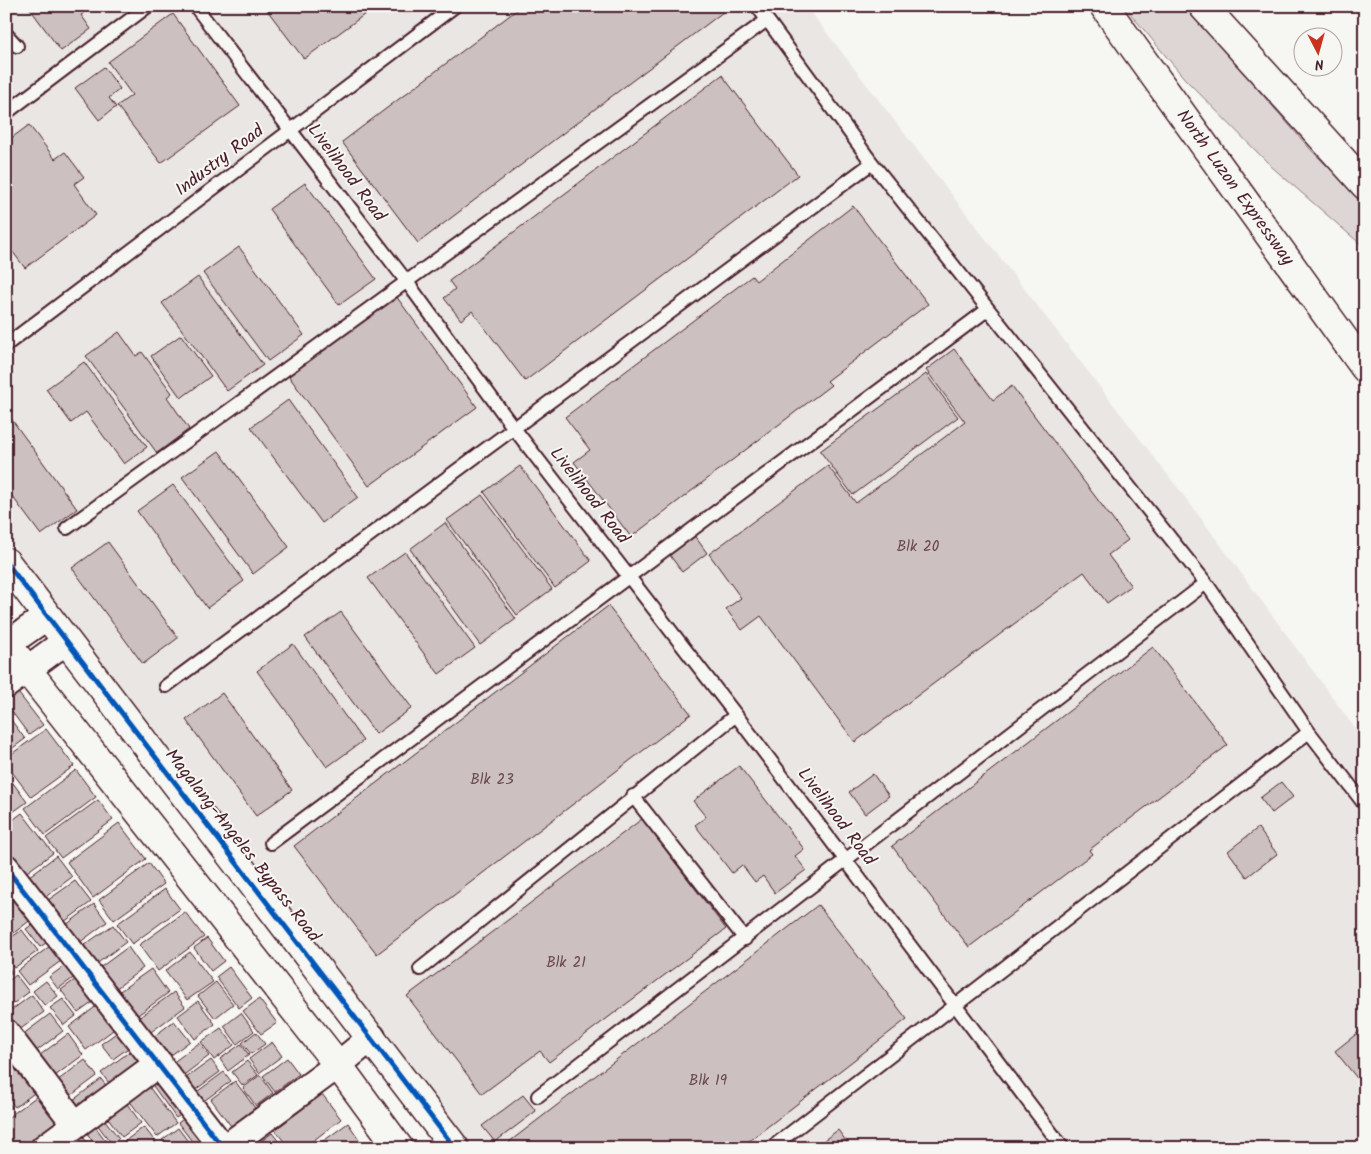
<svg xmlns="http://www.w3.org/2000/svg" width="1371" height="1154" viewBox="0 0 1371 1154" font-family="Kalam,sans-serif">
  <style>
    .built { fill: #e9e6e3 }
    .green { fill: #ddd6d5; stroke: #947a80 }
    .building { fill: #ccc1c0; stroke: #4a1f2b }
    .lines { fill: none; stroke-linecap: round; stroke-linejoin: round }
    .lane-casing { stroke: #4a1f2b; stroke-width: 16 }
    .street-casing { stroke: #4a1f2b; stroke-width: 30 }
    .secondary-casing { stroke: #4a1f2b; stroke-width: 31 }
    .highway-casing { stroke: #4a1f2b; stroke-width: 31 }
    .lane { stroke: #f6f6f2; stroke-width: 12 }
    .street { stroke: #f6f6f2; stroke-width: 26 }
    .secondary { stroke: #f6f6f2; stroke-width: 28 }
    .highway { stroke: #f6f6f2; stroke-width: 28 }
    .cycleway-casing { stroke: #f6f6f2; stroke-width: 8 }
    .cycleway { stroke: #0057b8; stroke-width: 5 }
    .labels { text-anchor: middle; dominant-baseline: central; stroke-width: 4; stroke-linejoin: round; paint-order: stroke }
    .number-label { font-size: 15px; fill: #6a4850 }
    .street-label { font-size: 18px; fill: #4a1f2b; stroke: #f6f6f2 }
  </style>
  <rect width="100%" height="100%" fill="#f6f6f2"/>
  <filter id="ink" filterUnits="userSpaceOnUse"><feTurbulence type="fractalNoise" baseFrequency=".02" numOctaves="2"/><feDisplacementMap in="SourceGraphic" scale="10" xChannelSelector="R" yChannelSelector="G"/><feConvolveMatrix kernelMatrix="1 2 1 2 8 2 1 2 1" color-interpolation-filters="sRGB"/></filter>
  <g filter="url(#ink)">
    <!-- built -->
    <path class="built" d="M6 6H806L1197 513 1365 742V1148H466L6 536Z"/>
    <!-- green -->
    <path class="green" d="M1124 6H1185L1310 149 1365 204V248L1272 167 1185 79Z"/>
    <!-- building -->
    <path class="building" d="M28 6H93L81 15 91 29 61 51Z
      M264 6H376L304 59Z
      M522 6H731L418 243 342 142Z
      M173 14 240 106 161 163 117 106 132 95 108 62Z
      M104 67 120 89 109 98 116 107 99 120 75 88Z
      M722 75 798 175 525 381 472 311 461 320 444 298 455 289 449 281Z
      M29 125 55 159 65 152 84 177 74 184 96 215 25 268 6 243V142Z
      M305 183 376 279 339 305 269 209Z
      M853 206 928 304 827 381 831 385 631 537 574 462 590 450 565 417 752 276 756 281Z
      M239 247 304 335 268 361 203 273Z
      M198 277 263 365 227 391 162 303Z
      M393 292 477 407 369 486 285 371Z
      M119 332 136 356 142 352 172 393 167 397 189 429 157 453 86 356Z
      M181 335 211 376 181 398 151 356Z
      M954 349 993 400 1012 386 1128 540 1108 555 1131 586 1107 603 1084 572 855 742 761 616 742 630 726 609 741 598 709 554 828 466 856 503 965 422 926 370Z
      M84 362 147 447 124 464 86 412 71 423 46 389Z
      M926 374 958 417 853 495 820 451Z
      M288 400 358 497 322 523 251 427Z
      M7 413 77 509 41 535 6 488Z
      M219 451 289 547 253 574 182 477Z
      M520 466 591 561 555 588 484 492Z
      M173 485 244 581 207 608 137 511Z
      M482 495 552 589 517 615 447 520Z
      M445 523 516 619 480 645 410 549Z
      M694 535 707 553 682 572 669 554Z
      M108 542 178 638 143 664 72 568Z
      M405 552 475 648 439 674 368 578Z
      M608 606 691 714 377 954 294 846Z
      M341 612 412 708 376 734 305 637Z
      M293 644 363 741 327 767 257 671Z
      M1153 647 1228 745 1089 850 1092 854 969 947 892 846Z
      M16 690 43 725 29 735 6 704V697Z
      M222 693 292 790 256 816 186 720Z
      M6 713 25 739 6 753Z
      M46 729 74 766 31 797 6 764V758Z
      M739 766 804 849 795 856 806 870 775 893 763 876 755 882 742 865 732 873 695 825 706 817 693 801Z
      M76 770 96 797 45 835 25 808Z
      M873 774 889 796 865 814 849 792Z
      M1281 782 1293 797 1272 813 1260 798Z
      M13 783 27 802 6 817V788Z
      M98 800 113 820 61 858 46 838Z
      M22 813 53 853 20 877 6 858V825Z
      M642 819 726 929 549 1062 540 1051 482 1094 407 996Z
      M119 823 146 859 93 898 67 862Z
      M1258 828 1277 854 1247 877 1228 851Z
      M56 856 72 877 40 901 24 880Z
      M149 863 164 884 114 920 99 900Z
      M75 881 91 902 60 925 44 903Z
      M165 889 180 909 132 944 117 924Z
      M21 895 37 915 6 939V926L9 924 6 920V906Z
      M94 904 107 922 75 946 62 928Z
      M818 905 907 1019 740 1148H513L509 1142Z
      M185 912 204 937 158 971 139 945Z
      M41 918 55 937 40 947 26 929Z
      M113 925 126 942 91 968 77 950Z
      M22 930 38 951 14 968 6 958V941Z
      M207 938 224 961 211 971 194 948Z
      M54 943 65 958 28 985 17 971Z
      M128 947 143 968 110 993 94 972Z
      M190 952 213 982 187 1000 165 971Z
      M70 962 79 974 58 989 49 977Z
      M6 965 12 972 6 976Z
      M229 967 252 998 239 1008 216 977Z
      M151 969 168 993 131 1020 113 996Z
      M83 974 100 997 78 1013 61 990Z
      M16 975 29 992 6 1009V983Z
      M46 981 58 996 45 1006 33 991Z
      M216 982 233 1004 215 1018 198 996Z
      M174 992 185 1007 144 1037 133 1022Z
      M32 995 44 1012 15 1033 6 1022V1014Z
      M63 999 76 1016 64 1025 50 1008Z
      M259 999 277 1023 261 1034 243 1011Z
      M103 1001 120 1025 86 1050 69 1027Z
      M198 1001 215 1024 195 1039 178 1016Z
      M241 1013 254 1031 237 1044 224 1026Z
      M50 1014 63 1031 31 1055 18 1038Z
      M174 1021 190 1041 163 1061 148 1041Z
      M1365 1027V1088L1335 1051Z
      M123 1028 134 1044 113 1059 101 1044Z
      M221 1028 234 1045 214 1060 201 1042Z
      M256 1032 265 1044 251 1054 242 1043Z
      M68 1034 83 1055 51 1079 36 1058Z
      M272 1042 282 1056 259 1073 249 1059Z
      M199 1043 209 1056 177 1080 167 1067Z
      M241 1044 249 1055 228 1071 220 1059Z
      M137 1046 149 1062 113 1088 101 1073Z
      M6 1050 40 1089 15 1107 6 1095Z
      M287 1058 299 1074 275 1092 263 1076Z
      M85 1060 97 1076 65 1100 53 1084Z
      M211 1060 220 1072 188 1095 179 1083Z
      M247 1061 258 1075 243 1086 232 1072Z
      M160 1070 190 1108 176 1118 148 1079Z
      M224 1072 231 1081 197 1106 190 1097Z
      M260 1075 273 1093 256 1106 243 1088Z
      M101 1079 111 1092 77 1116 68 1104Z
      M144 1080 176 1123 157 1137 125 1095Z
      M235 1081 255 1108 231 1126 211 1099Z
      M44 1091 68 1124 36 1148H6V1119Z
      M322 1094 341 1119 304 1148H289L275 1130Z
      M523 1095 536 1111 495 1142 482 1126Z
      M122 1097 141 1123 122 1137 103 1111Z
      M6 1099 12 1107 6 1111Z
      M193 1112 212 1148H197L178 1123Z
      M100 1114 119 1138 112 1144 93 1119Z
      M91 1121 109 1145 105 1148H97L83 1127Z
      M348 1123 365 1148H314Z
      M144 1127 160 1148H120L118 1146Z
      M178 1128 193 1148H167L162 1140Z
      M838 1130 851 1148H813Z
      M272 1133 284 1148H252Z
      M81 1134 91 1148H63Z"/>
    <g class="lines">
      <defs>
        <path id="lane" d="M195 6 407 282 513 427 736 715 1063 1148
          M757 6 872 163 1206 583 1309 732 771 1148
          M6 34 17 46
          M6 113 148 6
          M6 345 455 6
          M67 528 767 20
          M166 686 872 163
          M1309 732 1365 805
          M633 796 745 939
          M271 843 987 310
          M420 969 736 715
          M538 1096 1206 583"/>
        <path id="street" d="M6 645 46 617
          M6 685 66 641
          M6 868 223 1148
          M6 1033 75 1124
          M44 1148 159 1063
          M225 1148 338 1065 372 1037"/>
        <path id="secondary" d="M6 562 455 1148
          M6 643 338 1065 399 1148"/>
        <g id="highway">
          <path id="s1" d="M1104 6 1365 368"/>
          <path d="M1203 6 1365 185"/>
        </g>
      </defs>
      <!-- lane casing -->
      <use href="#lane" class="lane-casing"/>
      <!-- street casing -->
      <use href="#street" class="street-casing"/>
      <!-- secondary casing -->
      <use href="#secondary" class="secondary-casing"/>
      <!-- highway casing -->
      <use href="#highway" class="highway-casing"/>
      <!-- lane -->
      <use href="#lane" class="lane"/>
      <!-- street -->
      <use href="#street" class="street"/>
      <!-- secondary -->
      <use href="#secondary" class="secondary"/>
      <!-- highway -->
      <use href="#highway" class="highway"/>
      <defs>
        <path id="cycleway" d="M6 562 455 1148
          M6 868 223 1148"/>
      </defs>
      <!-- cycleway casing -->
      <use href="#cycleway" class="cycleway-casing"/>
      <!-- cycleway -->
      <use href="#cycleway" class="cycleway"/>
    </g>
  </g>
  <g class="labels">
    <!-- number labels -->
    <g class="number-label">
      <text x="918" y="547">Blk 20</text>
      <text x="492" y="780">Blk 23</text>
      <text x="566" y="963">Blk 21</text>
      <text x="708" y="1081">Blk 19</text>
    </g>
    <!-- street labels -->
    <g class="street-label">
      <text transform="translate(220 161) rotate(-37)">Industry Road</text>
      <text transform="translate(346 173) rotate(53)">Livelihood Road</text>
      <text stroke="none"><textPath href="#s1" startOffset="224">North Luzon Expressway</textPath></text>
      <text transform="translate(589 496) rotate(52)">Livelihood Road</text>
      <text transform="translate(836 817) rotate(53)">Livelihood Road</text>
      <text transform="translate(242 846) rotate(52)">Magalang-Angeles Bypass Road</text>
    </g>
  </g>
  <!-- margin -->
  <rect width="1371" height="1154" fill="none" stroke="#f6f6f2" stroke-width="25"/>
  <rect x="12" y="12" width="1346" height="1129" fill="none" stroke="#4a1f2b" stroke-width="2" filter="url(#ink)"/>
  <!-- north arrow -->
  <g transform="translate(1318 52) rotate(174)"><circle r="24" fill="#f6f6f2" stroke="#b1a0a2"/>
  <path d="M0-4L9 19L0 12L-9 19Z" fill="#c8321e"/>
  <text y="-8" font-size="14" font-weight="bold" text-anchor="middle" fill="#4a1f2b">N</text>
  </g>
</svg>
